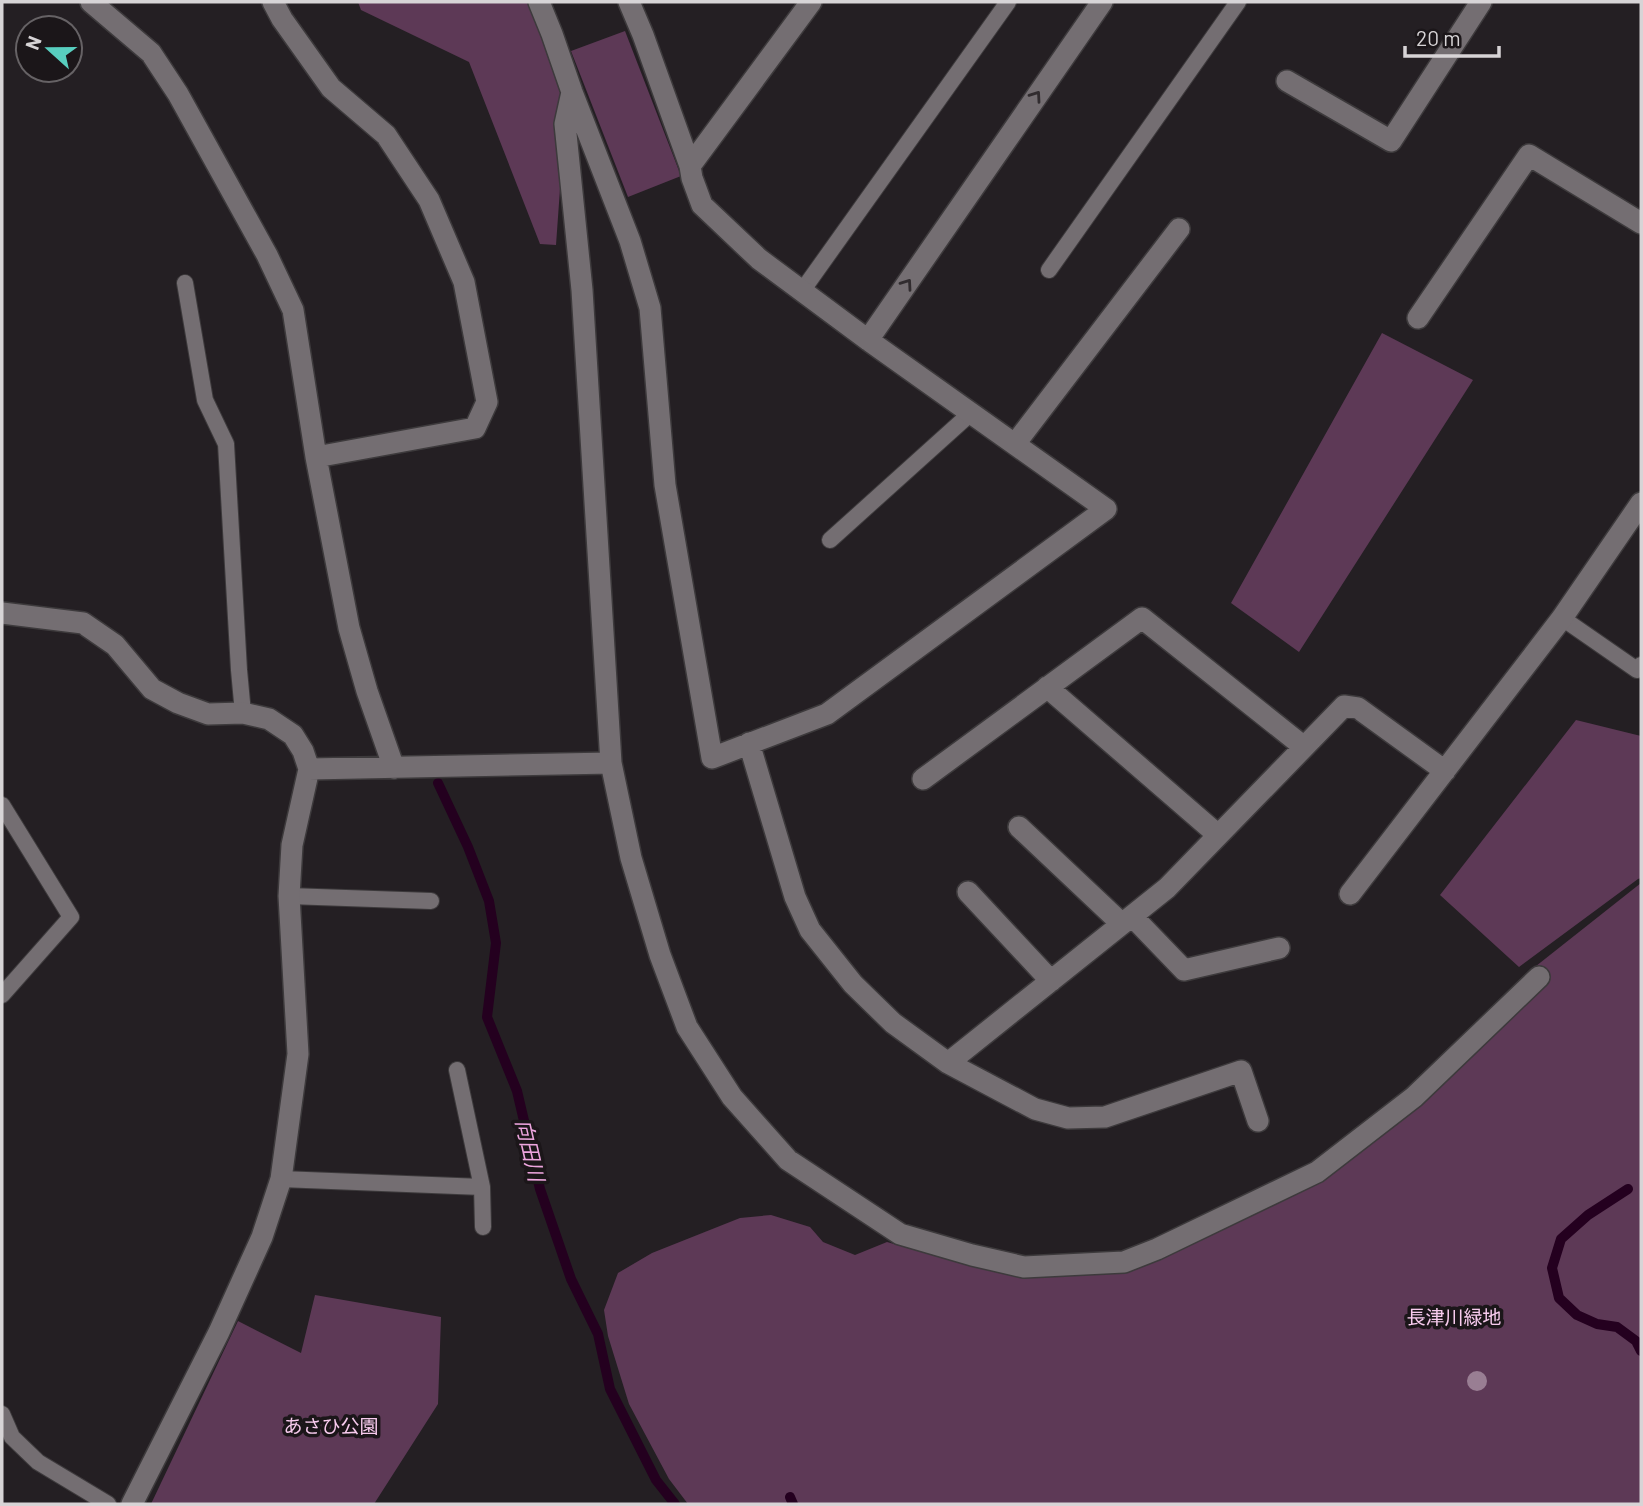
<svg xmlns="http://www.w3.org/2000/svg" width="1643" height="1506" viewBox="0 0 1643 1506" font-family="Barlow,'Noto Sans JP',sans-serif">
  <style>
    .green { fill: #5d3956 }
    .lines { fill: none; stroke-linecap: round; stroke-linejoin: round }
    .stream { stroke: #24001f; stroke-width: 10 }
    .service-casing { stroke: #3d3a3c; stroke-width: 18 }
    .minor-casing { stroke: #3d3a3c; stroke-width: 24 }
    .service { stroke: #746e72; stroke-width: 16 }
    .minor { stroke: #746e72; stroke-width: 21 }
    .tree { fill: #997e93 }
    .oneway { stroke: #312c2f }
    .labels { text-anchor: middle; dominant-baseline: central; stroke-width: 7; stroke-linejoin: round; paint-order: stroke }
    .park-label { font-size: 19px; fill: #f8cbee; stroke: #1b1619 }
    .water-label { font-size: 21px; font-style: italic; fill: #eda5de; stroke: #1b1619 }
  </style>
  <rect width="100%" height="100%" fill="#241f23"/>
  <!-- green -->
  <path class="green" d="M358 2H527L531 8 561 95 560 189 556 245 540 244 469 62 361 10Z
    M625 31 681 176 628 197 571 51Z
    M1382 333 1473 380 1299 652 1231 603Z
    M1576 720 1641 736V878L1638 879 1519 967 1440 895Z
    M1641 883V1504H688L669 1479 629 1404 608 1336 604 1310 618 1273 652 1253 740 1218 771 1215 810 1227 823 1242 855 1255 887 1242 967 1265 1032 1278 1133 1270 1326 1178 1546 983 1531 970Z
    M315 1295 441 1317 438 1404 374 1504H151L238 1321 301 1353Z"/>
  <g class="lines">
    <!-- stream -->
    <path class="stream" d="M438 783 468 847 489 901 496 943 487 1017 517 1091 540 1189 571 1279 598 1334 610 1389 656 1480 675 1504
      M1628 1189 1588 1215 1561 1239 1552 1268 1559 1298 1577 1315 1597 1324 1617 1327 1636 1341 1641 1351
      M790 1497 793 1504"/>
    <defs>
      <path id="service" d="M1049 270 1238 2
        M185 283 205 400 226 444 239 670 243 713
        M802 291 1008 2
        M830 540 971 413
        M1562 618 1637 670 1641 665
        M2 805 71 917 2 995
        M289 896 431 901
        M281 1179 482 1187 457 1070
        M482 1187 483 1227
        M2 1414 12 1437 38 1462 108 1504"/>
      <path id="minor" d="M91 2 151 53 178 94 267 255 293 310 316 457 349 628 367 691 394 768
        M273 2 282 19 331 88 386 135 429 200 464 282 487 402 475 428 316 457
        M539 2 552 34 572 92 630 241 650 308 665 485 712 758 827 714 1106 509 868 340 759 259 702 205 692 178 690 166 643 35 629 2
        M1287 81 1391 141 1481 2
        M572 92 565 124 582 290 611 763 631 858 660 955 687 1027 732 1097 788 1160 900 1234 972 1255 1024 1267 1124 1262 1157 1249 1317 1172 1414 1097 1539 977
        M690 166 811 2
        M1418 318 1529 155 1641 223
        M868 340 1102 2
        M1015 444 1179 229
        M2 613 83 623 115 645 152 689 178 703 208 714 243 713 269 719 293 735 303 751 309 769 292 845 289 896 298 1054 281 1179 262 1237 219 1332 132 1504
        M1047 687 1218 835
        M749 743 795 897 810 930 853 984 893 1023 948 1063 1035 1109 1068 1118 1105 1117 1241 1071 1258 1121
        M309 769 611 763
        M923 779 1142 618 1304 747
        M1019 827 1122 924
        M968 892 1051 981
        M1350 894 1562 618 1641 503
        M1132 916 1184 970 1279 948
        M948 1063 1167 888 1344 706 1358 708 1445 771"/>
    </defs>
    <!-- service casing -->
    <use href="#service" class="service-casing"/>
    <!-- minor casing -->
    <use href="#minor" class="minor-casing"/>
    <!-- service -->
    <use href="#service" class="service"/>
    <!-- minor -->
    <use href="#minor" class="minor"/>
  </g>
  <!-- trees -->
  <circle class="tree" cx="1477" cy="1381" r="10"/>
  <!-- one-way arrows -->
  <defs><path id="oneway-chevron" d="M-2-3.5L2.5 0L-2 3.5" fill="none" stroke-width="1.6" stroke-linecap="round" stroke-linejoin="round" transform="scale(1.75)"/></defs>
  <g class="oneway">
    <use href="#oneway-chevron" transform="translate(1036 96) rotate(-55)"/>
    <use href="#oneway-chevron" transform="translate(907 284) rotate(-55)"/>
  </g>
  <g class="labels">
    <!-- park labels -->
    <g class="park-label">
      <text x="1454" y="1316">長津川緑地</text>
      <text x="331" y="1425">あさひ公園</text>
    </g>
    <!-- water labels -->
    <g class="water-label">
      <text transform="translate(531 1150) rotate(77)">向田川</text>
    </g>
  </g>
  <!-- border -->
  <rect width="1643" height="1506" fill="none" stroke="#d7d4d6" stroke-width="7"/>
  <!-- north arrow -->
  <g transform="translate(49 49) rotate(291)"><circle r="33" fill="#1b1619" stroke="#666265" stroke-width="2"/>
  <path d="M0-5L12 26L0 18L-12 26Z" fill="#58cebf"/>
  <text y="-10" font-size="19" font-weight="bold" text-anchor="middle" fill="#d7d4d6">N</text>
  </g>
  <!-- scale -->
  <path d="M1405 46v10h94v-10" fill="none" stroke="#d7d4d6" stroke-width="3.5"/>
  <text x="1416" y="46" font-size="21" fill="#d7d4d6" stroke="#1b1619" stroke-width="5" paint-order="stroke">20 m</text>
</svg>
